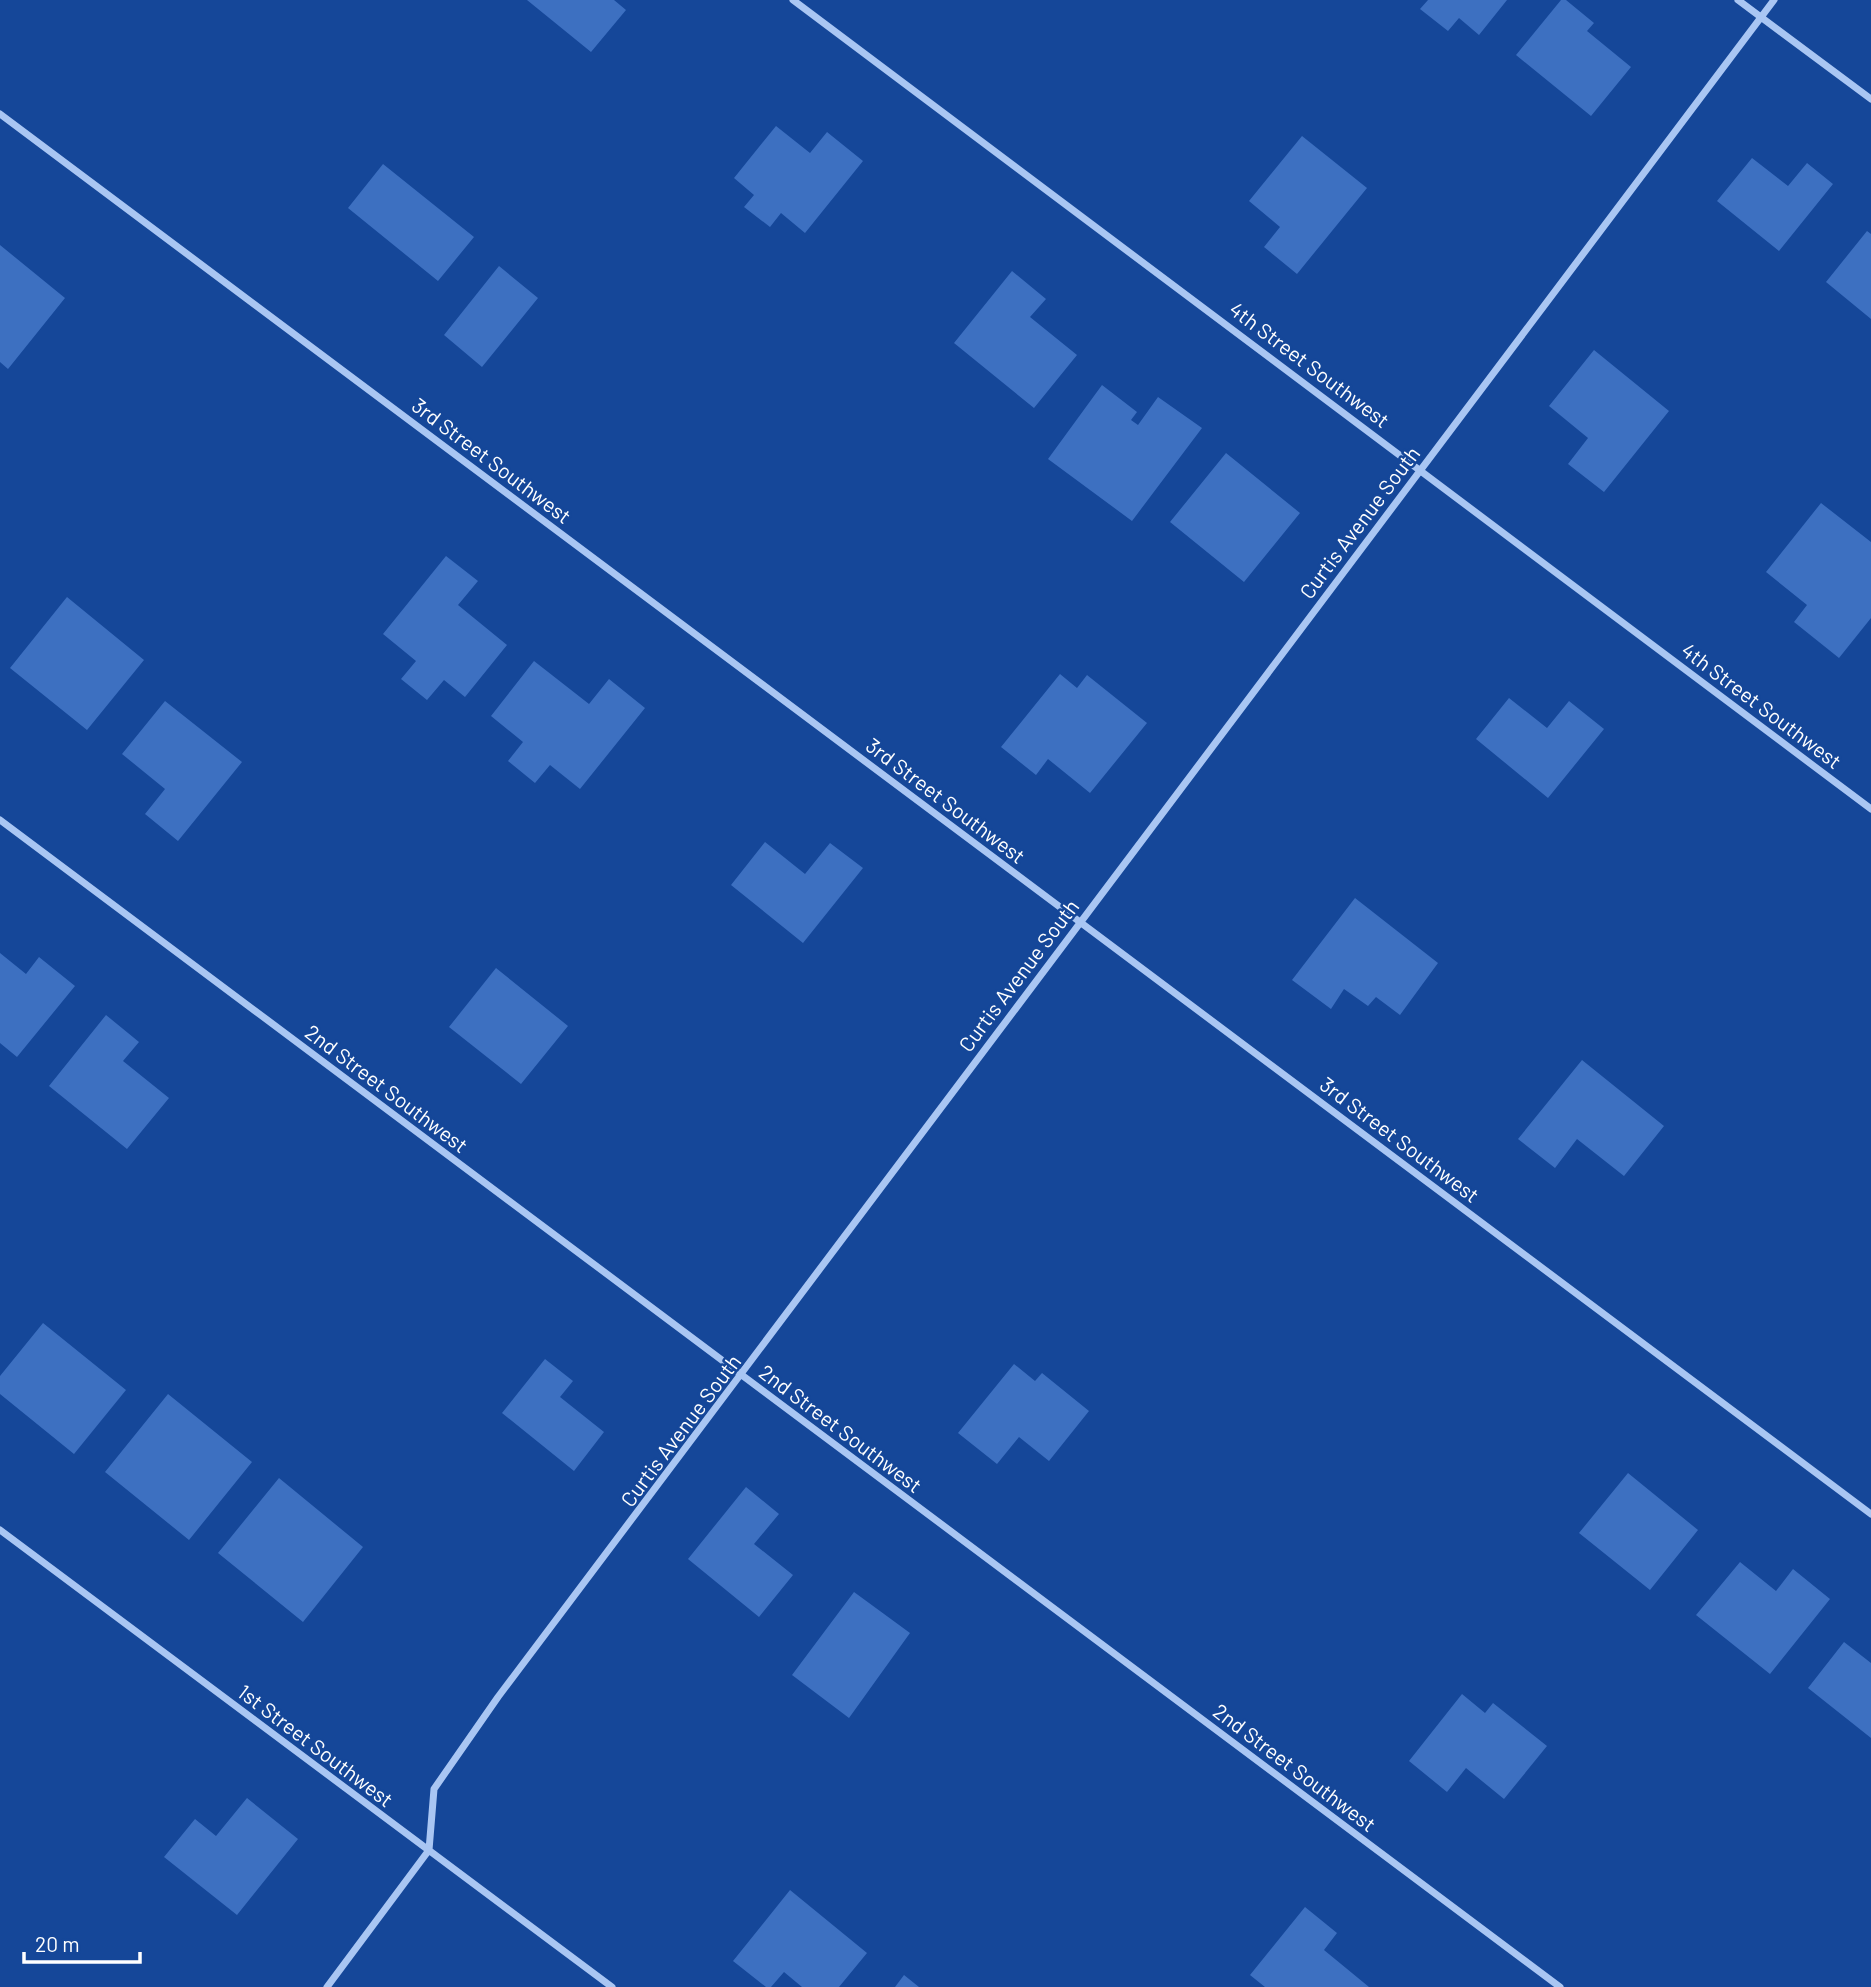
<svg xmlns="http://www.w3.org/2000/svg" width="1871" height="1987" viewBox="0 0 1871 1987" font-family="Barlow,sans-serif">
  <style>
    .building { fill: #3d70c1 }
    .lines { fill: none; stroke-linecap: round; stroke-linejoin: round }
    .street { stroke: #a9c6f3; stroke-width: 7 }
    .labels { text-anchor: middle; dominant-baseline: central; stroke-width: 5; stroke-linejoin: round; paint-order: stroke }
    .street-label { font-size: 21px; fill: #fff; stroke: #154799 }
  </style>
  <rect width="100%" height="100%" fill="#154799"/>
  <!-- building -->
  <path class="building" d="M527 0H614L626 10 591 52Z
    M1428 0H1507L1479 35 1459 18 1448 31 1420 9Z
    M1561 0H1566L1594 23 1587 31 1631 67 1591 116 1516 55Z
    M776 126 810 153 827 132 863 161 805 233 781 213 770 227 744 207 754 195 734 178Z
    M1302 136 1367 188 1297 274 1264 247 1280 227 1249 201Z
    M1752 158 1788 186 1807 163 1833 184 1779 251 1717 201Z
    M383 164 474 237 438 281 348 208Z
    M1867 231 1871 234V319L1826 282Z
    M0 245 65 298 8 369 0 362Z
    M499 266 538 298 482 367 444 335Z
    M1012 271 1046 299 1030 317 1077 355 1034 408 954 343Z
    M1594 350 1669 411 1604 492 1568 464 1588 438 1549 406Z
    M1102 385 1137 412 1131 420 1138 425 1158 397 1202 428 1132 521 1048 459Z
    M1226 453 1300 513 1244 582 1170 522Z
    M1821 503 1871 542V618L1839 658 1794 622 1807 605 1766 572Z
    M446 556 478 581 458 605 507 645 465 697 444 680 427 700 401 679 416 661 383 634Z
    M67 597 144 660 87 730 10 668Z
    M534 661 589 704 609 679 645 708 580 789 550 765 535 783 508 761 523 742 491 716Z
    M1060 674 1077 688 1087 675 1147 723 1090 793 1048 759 1036 775 1001 747Z
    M1509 698 1547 728 1569 701 1604 729 1548 798 1476 739Z
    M165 701 242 762 178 841 145 814 165 789 122 754Z
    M765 842 805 874 830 843 863 868 803 943 731 885Z
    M1355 898 1438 963 1400 1015 1376 997 1368 1006 1344 989 1331 1009 1292 980Z
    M0 953 26 974 39 957 75 986 17 1057 0 1043Z
    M496 968 568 1026 521 1084 449 1027Z
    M106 1015 139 1042 123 1061 169 1098 127 1149 49 1086Z
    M1582 1060 1664 1126 1624 1176 1577 1139 1555 1168 1518 1139Z
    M43 1323 126 1390 74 1454 0 1394V1376Z
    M545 1359 573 1381 560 1397 604 1432 574 1471 502 1413Z
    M1014 1364 1035 1381 1042 1373 1089 1411 1049 1461 1019 1437 997 1464 958 1433Z
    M168 1394 252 1462 189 1540 105 1472Z
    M1628 1473 1698 1530 1650 1590 1579 1533Z
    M279 1478 363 1547 303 1622 218 1553Z
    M746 1487 779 1514 754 1544 793 1575 759 1617 688 1559Z
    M1740 1562 1776 1591 1793 1569 1830 1599 1770 1674 1696 1615Z
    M854 1592 910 1633 849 1718 792 1675Z
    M1844 1642 1871 1663V1738L1808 1688Z
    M1462 1694 1485 1713 1493 1703 1547 1746 1504 1799 1466 1768 1447 1792 1409 1761Z
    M247 1798 298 1839 237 1915 164 1857 195 1819 216 1836Z
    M790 1890 867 1953 839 1987H802L784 1972 771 1987H766L733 1961Z
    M1305 1907 1337 1933 1324 1950 1369 1987H1265L1250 1975Z
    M904 1975 919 1987H895Z"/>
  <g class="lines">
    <!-- street -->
    <path class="street" d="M793 0 1871 809
      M1738 0 1871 99
      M0 114 1871 1514
      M0 820 1560 1987
      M0 1530 612 1987
      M327 1987 429 1850 434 1789 498 1697 1774 0"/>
  </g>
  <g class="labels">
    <!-- street labels -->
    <g class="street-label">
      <text transform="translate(1310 364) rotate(37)">4th Street Southwest</text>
      <text transform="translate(492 460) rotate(37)">3rd Street Southwest</text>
      <text transform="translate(1359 522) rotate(-53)">Curtis Avenue South</text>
      <text transform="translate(1762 705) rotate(37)">4th Street Southwest</text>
      <text transform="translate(946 800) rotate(37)">3rd Street Southwest</text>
      <text transform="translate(1018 975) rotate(-53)">Curtis Avenue South</text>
      <text transform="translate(387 1088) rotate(37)">2nd Street Southwest</text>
      <text transform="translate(1400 1139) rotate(37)">3rd Street Southwest</text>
      <text transform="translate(841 1428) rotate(37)">2nd Street Southwest</text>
      <text transform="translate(680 1430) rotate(-53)">Curtis Avenue South</text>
      <text transform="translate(316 1745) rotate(37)">1st Street Southwest</text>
      <text transform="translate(1295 1767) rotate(37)">2nd Street Southwest</text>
    </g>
  </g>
  <!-- scale -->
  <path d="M24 1952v10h116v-10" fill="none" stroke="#ffffff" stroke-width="3.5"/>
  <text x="35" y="1952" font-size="21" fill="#ffffff" stroke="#154799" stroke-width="5" paint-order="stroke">20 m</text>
</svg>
